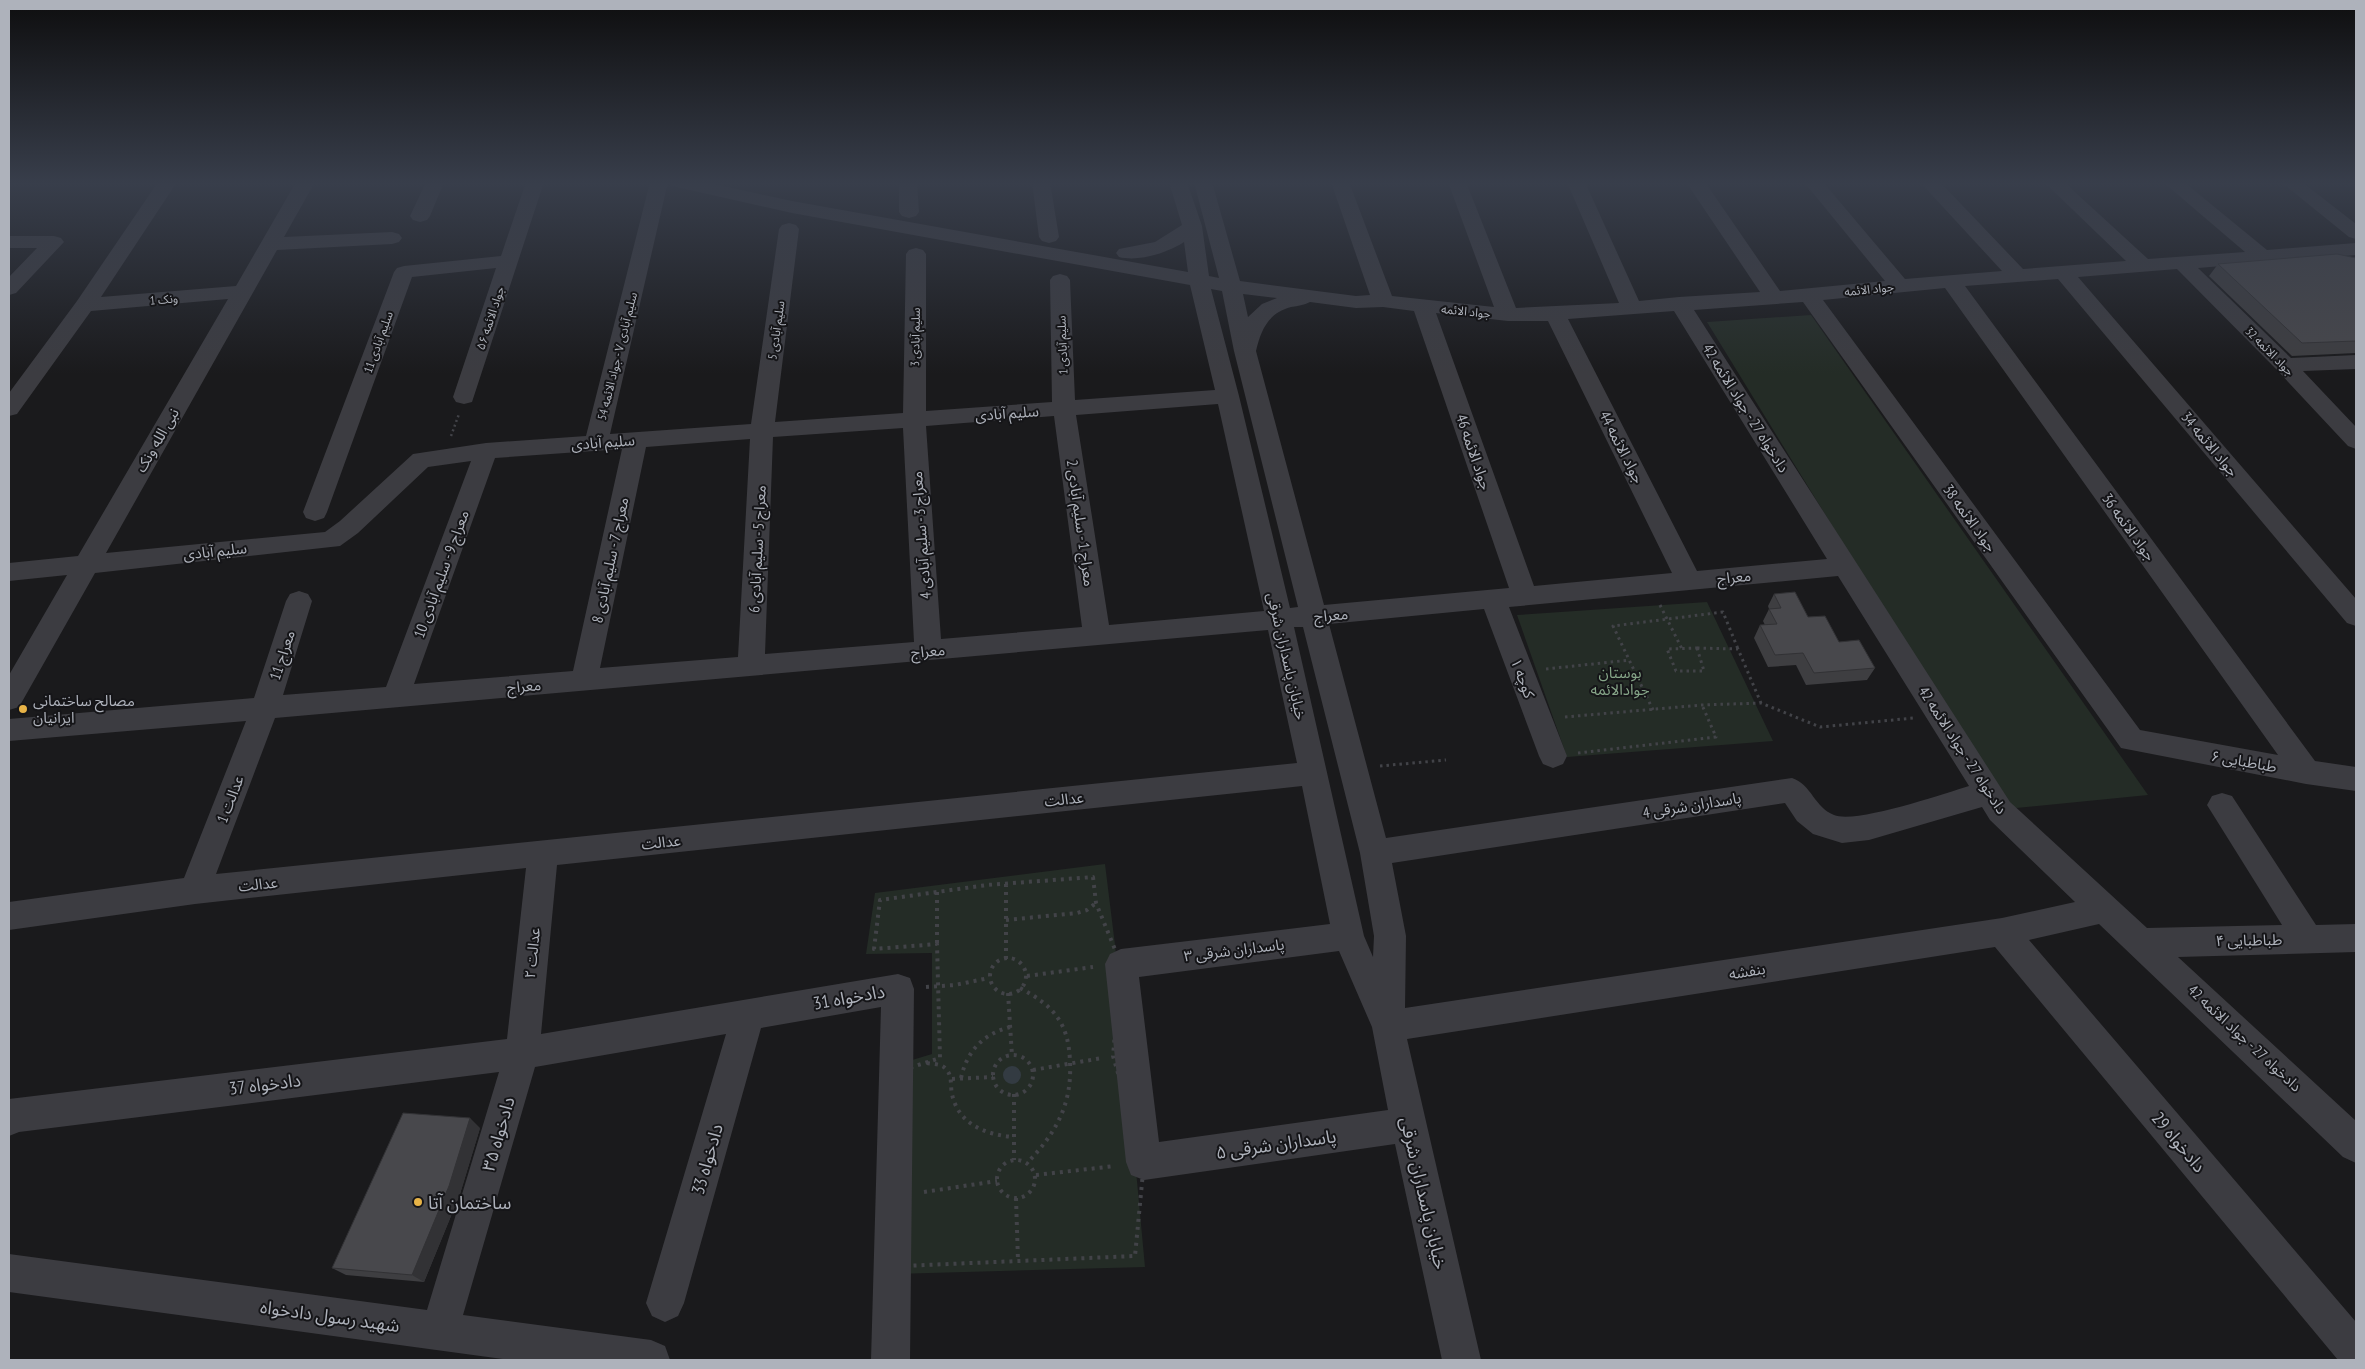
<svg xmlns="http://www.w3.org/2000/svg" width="2365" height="1369" viewBox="0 0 2365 1369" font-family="'PT Sans Narrow','Noto Sans Arabic',sans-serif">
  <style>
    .green { fill: #242c26 }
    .water { fill: #333b42 }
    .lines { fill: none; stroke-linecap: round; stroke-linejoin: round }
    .path-far2 { stroke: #424348; stroke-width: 2.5; stroke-dasharray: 2 3; stroke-linecap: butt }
    .path-far1 { stroke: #424348; stroke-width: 3; stroke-dasharray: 2.5 4; stroke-linecap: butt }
    .path { stroke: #424348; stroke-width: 4; stroke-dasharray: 3 5; stroke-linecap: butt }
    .minor { fill: #3c3c41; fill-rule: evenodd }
    .wall { fill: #3e3e41 }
    .shaded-wall { fill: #323235 }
    .building { fill: #48484c; stroke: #323235 }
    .poi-dot { fill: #e7b347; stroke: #151518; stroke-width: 2 }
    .labels { text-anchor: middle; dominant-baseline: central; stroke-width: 4; stroke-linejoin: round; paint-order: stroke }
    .far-street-label { font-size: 12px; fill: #aeb2bb; stroke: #151518 }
    .street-label { font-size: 15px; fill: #aeb2bb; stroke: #151518 }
    .park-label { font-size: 15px; fill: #86a588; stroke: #151518 }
    .poi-label { font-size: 15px; fill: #aeb2bb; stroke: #151518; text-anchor: start }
    .near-street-label { font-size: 18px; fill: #aeb2bb; stroke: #151518 }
    .near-poi-label { font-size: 18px; fill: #aeb2bb; stroke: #151518; text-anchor: start }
  </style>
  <rect width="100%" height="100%" fill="#1a1a1c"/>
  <!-- green -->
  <path class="green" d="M1811 315 2148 795 2006 809 1707 322Z
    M1707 602 1773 741 1567 757 1517 615Z
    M1105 864 1115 945 1145 1267 894 1274 899 1064 932 1054V953L866 954 875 893Z"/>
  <!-- water -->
  <path class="water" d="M1003 1075a9 9 0 1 1 18 0a9 9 0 1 1-18 0Z"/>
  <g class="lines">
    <!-- path-far2 -->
    <path class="path-far2" d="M451 436 459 414"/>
    <!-- path-far1 -->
    <path class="path-far1" d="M1660 605 1682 649
      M1697 648 1704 671H1676L1667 649Z
      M1697 648 1738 649 1761 703
      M1546 669 1630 660
      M1653 710 1613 626 1723 612 1738 649
      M1565 717 1702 705 1761 703 1820 727 1913 718
      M1578 753 1716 737 1702 705
      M1380 766 1446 760"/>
    <!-- path -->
    <path class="path" d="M1093 877 1096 903 1121 964 1113 1056 1144 1162 1135 1256 902 1266 906 1069 940 1058 937 944 874 949 880 900 987 885Z
      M1006 884V959
      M937 892V944
      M1006 920 1077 913 1087 910 1096 903
      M990 976a18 18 0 1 1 36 0a18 18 0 1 1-36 0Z
      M1027 976 1093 967
      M926 987 955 985 989 978
      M1020 988C1054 1006 1069 1023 1070 1063 1072 1104 1056 1133 1028 1162
      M1008 993 1012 1056
      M993 1075a20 20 0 1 1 40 0a20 20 0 1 1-40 0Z
      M927 1063C933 1064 941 1064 945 1068 953 1075 950 1086 952 1094 958 1124 986 1135 1014 1137
      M1033 1070 1102 1058
      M961 1078C967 1051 983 1034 1010 1027
      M952 1079 993 1077
      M1014 1094V1160
      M997 1179a19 19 0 1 1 38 0a19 19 0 1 1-38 0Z
      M1036 1175 1115 1166
      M924 1192 997 1181
      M1016 1198 1018 1261"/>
    <!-- minor -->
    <path class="minor" d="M158 182H177L101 297 236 286 296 182H315L284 237 392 232 399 234 402 238 399 242 392 244 277 250 106 553 325 532 340 521 413 454 486 443 586 436 650 182H668L610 434 751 424 779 229 782 225 789 223 796 225 799 229 775 422 903 413 906 254 909 250 916 248 923 250 926 254V411L1052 402 1050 280 1053 276 1060 274 1067 276 1070 280 1075 400 1215 390 1190 285 792 213 672 186 670 182H705L792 201 1188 272 1184 242C1167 253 1139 262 1119 257L1116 253 1119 249 1155 242 1182 225 1169 182H1187L1202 226 1209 276 1219 278 1194 182H1212L1240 281 1356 296 1370 295 1331 182H1349L1392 296 1494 307 1448 182H1466L1516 308 1619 303 1567 182H1585L1639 301 1679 297 1760 292 1686 182H1705L1780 291 1885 281 1804 182H1823L1905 279 2002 271 1920 182H1940L2023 269 2126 261 2044 182H2064L2148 259 2245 252 2163 182H2184L2267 250 2356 243V255L2198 268 2291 358 2356 355V369L2303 371 2356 427V449L2348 446 2277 370 2177 269 2078 277 2356 599V626L2347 623 2058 279 1965 286 2315 761 2356 767V791L2306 784 2121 748 1803 302 1694 310 2010 802 2147 928 2282 925 2207 805 2212 796 2222 793 2232 796 2316 925 2356 924V952L2178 957 2356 1121V1163L2343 1157 2099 924 2029 940 2356 1322V1360H2338L1995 947 1407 1039 1481 1360H1442L1395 1144 1144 1180 1131 1175 1126 1162 1105 964 1110 954 1121 949 1330 924 1302 786 557 865 541 1034 898 974 910 978 914 989 910 1360H871L881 1007 761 1028 684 1303 678 1316 665 1322 652 1316 646 1303 726 1034 535 1067 463 1315 651 1340 665 1346 670 1360H510L9 1292V1254L427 1310 499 1072 19 1132 9 1136V1099L507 1039 526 868 195 904 9 930V902L184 878 246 721 9 741V719L254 698 286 601 290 594 299 591 308 594 312 601 283 695 386 687 471 461 428 467 358 533 340 546 95 573 19 707 9 710V675L67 575 9 581V563L78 556 228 299 91 311 17 414 9 416V393L77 301ZM1945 288 2278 755 2140 730 1823 300ZM1211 289 1222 291 1234 351 1298 607 1290 608 1239 396ZM1243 294 1277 298 1262 304 1248 317ZM1310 302 1356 308 1383 307 1414 311 1509 588 1324 605 1256 351C1261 330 1268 313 1291 307 1298 306 1304 305 1310 302ZM1674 311 1827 559 1697 571 1568 319ZM1436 313 1508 321H1548L1672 573 1534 586ZM1218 404 1264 611 1109 625 1076 415ZM1054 416 1082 627 941 639 926 426ZM903 428 914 642 765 654 773 437ZM750 439 738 657 600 668 646 447ZM622 449 573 671 414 684 495 458ZM1838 576 1969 786C1943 794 1856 824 1834 815 1814 807 1812 785 1792 778L1386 838 1329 624 1484 609 1539 756 1543 764 1553 768 1563 764 1567 756 1509 607ZM1294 627H1303L1360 853 1374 936 1373 957 1364 936ZM1268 630 1297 763 216 874 275 718ZM1785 803 1797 821 1813 834 1842 843 1869 840 1982 807 1990 820 2075 902 2002 918 1405 1008 1406 936 1392 863ZM1339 951 1372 1027 1388 1110 1159 1142 1139 977Z
      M426 182H444L430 216 427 220 420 222 413 220 410 216Z
      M526 182H544L472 402 464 404 456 402 453 397 496 268 412 277 327 512 324 518 315 521 306 518 303 512 394 272 397 268 404 266 501 256Z
      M899 182H917L919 212 916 216 909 218 902 216 899 212Z
      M1032 182H1050L1059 237 1056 241 1049 243 1042 241 1039 237Z
      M2281 182H2302L2356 224V239L2349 237Z
      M9 236H54L61 238 64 242 16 293 9 295V277L37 248H9Z"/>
  </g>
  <!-- wall -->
  <path class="wall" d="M2356 258V353L2292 356 2209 276 2218 264Z
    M1774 594 1808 617 1839 642 1875 668 1867 680 1806 685 1796 665 1768 667 1754 638 1760 625H1765L1763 621 1769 609 1768 606Z
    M480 1128 460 1194 424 1282 346 1275 332 1268Z"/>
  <!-- shaded-wall -->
  <path class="shaded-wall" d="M470 1118 480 1128 460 1194 424 1282 412 1275Z"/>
  <!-- building -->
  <path class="building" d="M2337 254 2356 258V341L2302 343 2218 264Z
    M1795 592 1808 617 1825 616 1839 642 1859 640 1875 668 1814 673 1803 653 1775 655 1760 625 1777 624 1769 609 1781 608 1774 594Z
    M403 1113 470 1118 449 1186 412 1275 332 1268Z"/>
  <!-- sky -->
  <linearGradient id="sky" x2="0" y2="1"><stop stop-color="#0e0e0f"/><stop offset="0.49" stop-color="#383e4b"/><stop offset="1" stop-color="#383e4b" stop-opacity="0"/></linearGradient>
  <rect width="2365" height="374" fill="url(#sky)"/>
  <!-- markers -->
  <g class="poi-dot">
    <circle cx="23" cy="709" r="5"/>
    <circle cx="418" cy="1202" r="5"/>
  </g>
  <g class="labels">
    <!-- far-street labels -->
    <g class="far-street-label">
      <text transform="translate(1869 289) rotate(-6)">جواد الائمه</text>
      <text transform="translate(164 299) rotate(-5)">ونک 1</text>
      <text transform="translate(1466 311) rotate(6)">جواد الائمه</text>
      <text transform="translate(490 318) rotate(-72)">جواد الائمه ۵۶</text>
      <text transform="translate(776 330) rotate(-82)">سلیم آبادی 5</text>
      <text transform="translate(915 337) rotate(-89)">سلیم آبادی 3</text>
      <text transform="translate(378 342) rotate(-70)">سلیم آبادی 11</text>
      <text transform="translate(1062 345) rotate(-92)">سلیم آبادی 1</text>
      <text transform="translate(2270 351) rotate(45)">جواد الائمه 32</text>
      <text transform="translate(617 356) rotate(-76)">سلیم آبادی ۷ - جواد الائمه 54</text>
    </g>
    <!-- street labels -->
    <g class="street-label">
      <text transform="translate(1746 408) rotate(58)">دادخواه 27 - جواد الائمه 42</text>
      <text transform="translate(1007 413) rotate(-4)">سلیم آبادی</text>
      <text transform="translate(157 440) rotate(-60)">نبی الله ونک</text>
      <text transform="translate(603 442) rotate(-4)">سلیم آبادی</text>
      <text transform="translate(2210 444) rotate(50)">جواد الائمه 34</text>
      <text transform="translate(1622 447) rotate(63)">جواد الائمه 44</text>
      <text transform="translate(1474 452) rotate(71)">جواد الائمه 46</text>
      <text transform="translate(1970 518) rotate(54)">جواد الائمه 38</text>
      <text transform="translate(1081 523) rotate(82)">معراج 1 - سلیم آبادی 2</text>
      <text transform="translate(2129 527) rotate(54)">جواد الائمه 36</text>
      <text transform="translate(921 535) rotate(-94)">معراج 3 - سلیم آبادی 4</text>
      <text transform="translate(757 549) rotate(-87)">معراج 5 - سلیم آبادی 6</text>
      <text transform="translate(215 551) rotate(-6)">سلیم آبادی</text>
      <text transform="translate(610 560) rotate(-78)">معراج 7 - سلیم آبادی 8</text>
      <text transform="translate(441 574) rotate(-70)">معراج 9 - سلیم آبادی 10</text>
      <text transform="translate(1734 577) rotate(-6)">معراج</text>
      <text transform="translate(1331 615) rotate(-5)">معراج</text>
      <text transform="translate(928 651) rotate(-5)">معراج</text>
      <text transform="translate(282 655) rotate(-72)">معراج 11</text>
      <text transform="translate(1287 656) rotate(77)">خیابان پاسداران شرقی</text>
      <text transform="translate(1523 678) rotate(69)">کوچه ۱</text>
      <text transform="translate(524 686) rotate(-5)">معراج</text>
      <text transform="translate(1963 750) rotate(57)">دادخواه 27 - جواد الائمه 42</text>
      <text transform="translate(2244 761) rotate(10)">طباطبایی ۶</text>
      <text transform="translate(230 799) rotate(-69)">عدالت 1</text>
      <text transform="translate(1064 799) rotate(-6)">عدالت</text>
      <text transform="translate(1692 805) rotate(-9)">پاسداران شرقی 4</text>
      <text transform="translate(661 842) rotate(-6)">عدالت</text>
      <text transform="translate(258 884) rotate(-6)">عدالت</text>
      <text transform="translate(2249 940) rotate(-1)">طباطبایی ۴</text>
      <text transform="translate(1234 950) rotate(-7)">پاسداران شرقی ۳</text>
      <text transform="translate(532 953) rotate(-84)">عدالت ۲</text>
      <text transform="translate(1747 971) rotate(-9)">بنفشه</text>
      <text transform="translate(2245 1038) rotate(43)">دادخواه 27 - جواد الائمه 42</text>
    </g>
    <!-- park labels -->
    <g class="park-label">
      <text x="1620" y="672">بوستان<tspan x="1620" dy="17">جوادالائمه</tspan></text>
    </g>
    <!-- poi labels -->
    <g class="poi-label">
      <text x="33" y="700">مصالح ساختمانی<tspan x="33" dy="17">ایرانیان</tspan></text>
    </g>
    <!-- near-street labels -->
    <g class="near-street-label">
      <text transform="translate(849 997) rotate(-10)">دادخواه 31</text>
      <text transform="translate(265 1084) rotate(-7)">دادخواه 37</text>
      <text transform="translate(498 1134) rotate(-74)">دادخواه ۳۵</text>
      <text transform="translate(2179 1142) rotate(50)">دادخواه 29</text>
      <text transform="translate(1276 1144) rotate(-8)">پاسداران شرقی ۵</text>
      <text transform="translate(707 1159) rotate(-74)">دادخواه 33</text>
      <text transform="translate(1424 1193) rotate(77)">خیابان پاسداران شرقی</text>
      <text transform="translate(330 1316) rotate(8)">شهید رسول دادخواه</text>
    </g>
    <!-- near-poi labels -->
    <g class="near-poi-label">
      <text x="428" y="1202">ساختمان آتا</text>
    </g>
  </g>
  <!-- border -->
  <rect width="2365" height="1369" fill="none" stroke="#aeb2bb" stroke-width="20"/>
</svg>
